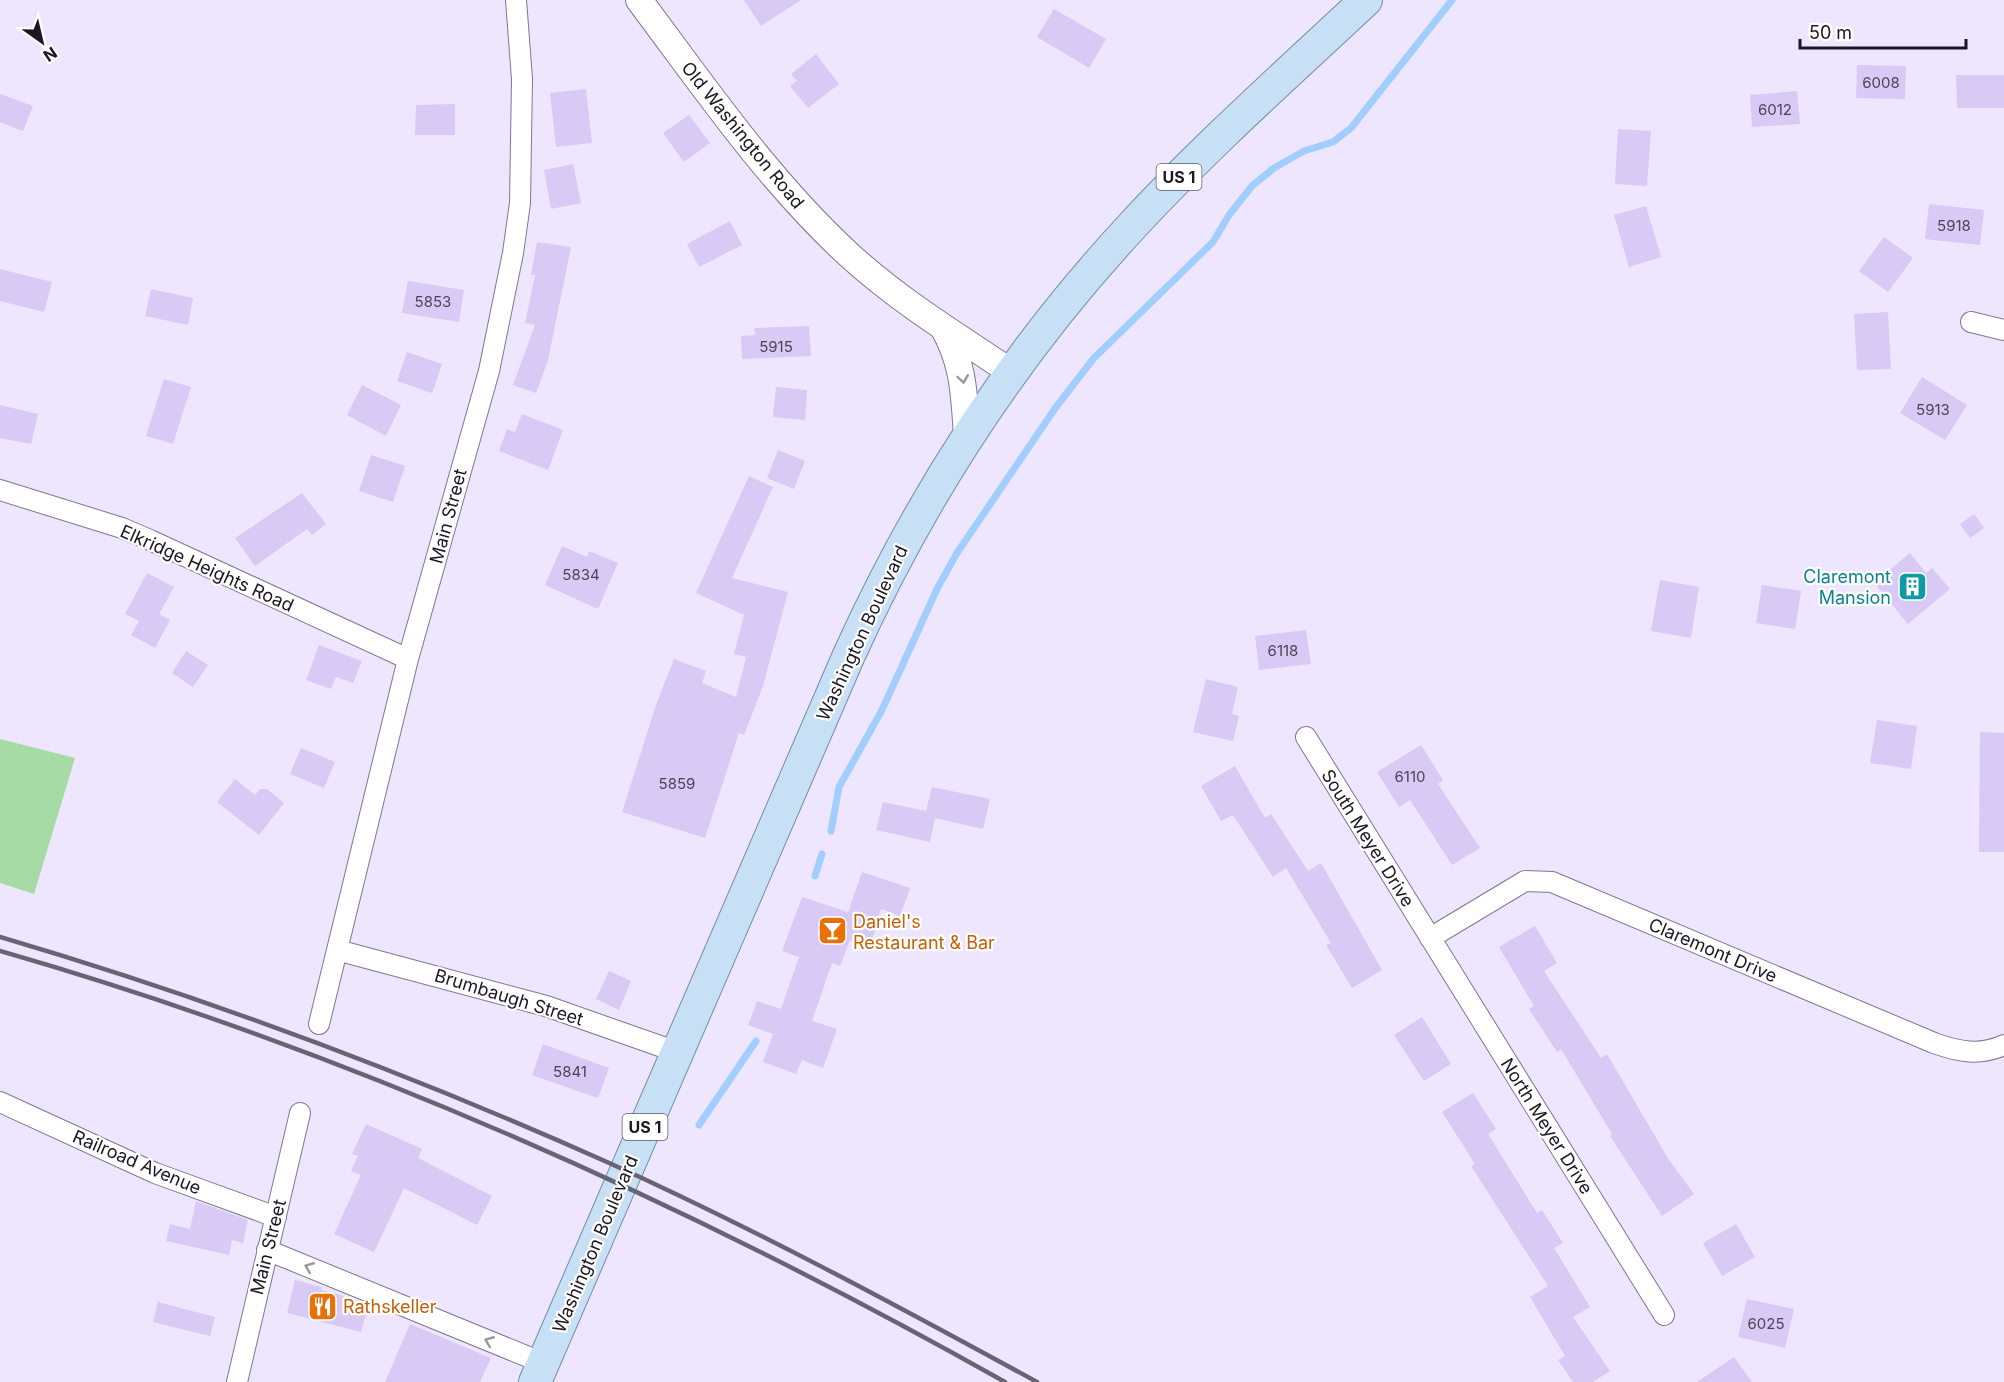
<svg xmlns="http://www.w3.org/2000/svg" width="2004" height="1382" viewBox="0 0 2004 1382" font-family="Inter,sans-serif">
  <style>
    .green { fill: #a6dba6 }
    .lines { fill: none; stroke-linecap: round; stroke-linejoin: round }
    .stream { stroke: #a1cdff; stroke-width: 7 }
    .building { fill: #d8c9f5 }
    .minor-casing { stroke: #7f7690; stroke-width: 22 }
    .tertiary-casing { stroke: #7f7690; stroke-width: 28 }
    .primary-casing { stroke: #728da7; stroke-width: 34 }
    .minor { stroke: #fff; stroke-width: 20 }
    .tertiary { stroke: #fff; stroke-width: 26 }
    .primary { stroke: #c7e0f5; stroke-width: 32 }
    .rail { stroke: #696473; stroke-width: 4.5 }
    .oneway { stroke: #98979c }
    .labels { text-anchor: middle; dominant-baseline: central; stroke-width: 4.5; stroke-linejoin: round; paint-order: stroke }
    .number-label { font-size: 15px; fill: #4a4457 }
    .shield { fill: #fff; stroke: #5f5d64; stroke-width: 1.5 }
    .shield-label { font-size: 16px; font-weight: bold; fill: #1b1722 }
    .street-label { font-size: 18px; fill: #1b1722; stroke: #fff }
    .culture-label { font-size: 18px; fill: #0d838f; stroke: #fff; text-anchor: end }
    .food-label { font-size: 18px; fill: #c56008; stroke: #fff; text-anchor: start }
  </style>
  <rect width="100%" height="100%" fill="#eee6fe"/>
  <!-- green -->
  <path class="green" d="M0 739 75 758 34 894 0 883Z"/>
  <g class="lines">
    <!-- stream -->
    <path class="stream" d="M831 831 839 787 882 710 937 589 957 553 1056 407 1094 358 1213 242 1229 215 1252 186 1274 168 1304 151 1333 142 1351 128 1452 0
      M815 876 822 854
      M699 1125 756 1041"/>
  </g>
  <!-- building -->
  <path class="building" d="M744 0H801L761 26Z
    M1054 9 1106 39 1089 68 1037 37Z
    M816 54 839 84 808 108 790 86 797 81 791 74Z
    M1857 65 1906 66 1905 99 1856 98Z
    M1956 75H2004V108H1957Z
    M586 89 592 143 556 147 550 93Z
    M1797 91 1800 124 1752 127 1750 95Z
    M0 94 33 106 23 131 0 122Z
    M455 104V135H415L416 105Z
    M689 115 710 143 684 162 663 133Z
    M1618 129 1651 131 1647 186 1615 184Z
    M573 164 581 203 551 209 544 170Z
    M1929 204 1984 210 1980 245 1925 239Z
    M1646 206 1661 257 1629 267 1614 215Z
    M730 221 742 245 699 267 687 244Z
    M1884 237 1913 258 1888 292 1859 271Z
    M537 242 571 247 548 360 536 393 513 385 535 325 525 323 535 275H531Z
    M0 269 52 282 44 312 0 301Z
    M408 281 464 290 459 322 402 313Z
    M151 289 193 298 188 325 145 316Z
    M1888 312 1891 369 1857 370 1854 314Z
    M809 326 811 356 742 359 741 336 755 335 754 328Z
    M407 352 442 364 432 393 397 381Z
    M1922 377 1967 405 1945 440 1900 413Z
    M164 379 191 387 173 444 146 436Z
    M362 385 401 405 386 436 347 415Z
    M776 387 807 390 805 420 773 417Z
    M0 405 38 414 31 444 0 438Z
    M522 414 563 430 548 470 499 451 507 429 515 432Z
    M778 450 805 461 794 489 767 478Z
    M371 455 405 466 393 502 359 491Z
    M749 476 773 487 732 578 788 592 763 686 744 735 739 733 705 838 622 812 656 705 674 659 706 671 702 683 736 697 746 657 734 654 744 615 696 593Z
    M302 493 326 524 312 535 307 529 255 566 235 538Z
    M1974 514 1984 528 1970 538 1960 524Z
    M562 546 587 557 589 551 618 563 598 609 545 585Z
    M1910 553 1926 573 1932 568 1950 589 1908 624 1874 583Z
    M147 573 174 587 159 614 170 620 155 648 131 635 139 621 125 614Z
    M1660 580 1699 587 1691 638 1651 631Z
    M1762 585 1801 591 1795 629 1756 623Z
    M1306 630 1311 664 1259 670 1255 636Z
    M319 645 362 661 353 683 336 677 331 689 306 680Z
    M186 651 208 665 193 687 172 673Z
    M1206 679 1238 687 1232 714 1239 716 1233 741 1193 732Z
    M1877 720 1917 726 1911 769 1870 763Z
    M1980 732 2004 733V852H1979Z
    M1421 745 1443 780 1438 784 1480 848 1452 865 1410 800 1399 807 1377 772Z
    M301 748 335 762 324 788 290 774Z
    M1235 766 1265 818 1271 814 1308 871 1321 863 1382 970 1352 988 1326 945 1331 943 1286 868 1273 877 1233 815 1221 821 1201 786Z
    M235 779 255 795 260 789H267L284 803 259 835 217 802Z
    M932 787 990 799 983 829 935 818 930 842 876 830 883 802 926 811Z
    M862 872 910 888 900 916 881 909 870 948 850 940 840 966 832 963 812 1021 837 1029 823 1068 802 1060 796 1074 763 1062 773 1034 748 1025 757 1001 781 1009 799 957 782 951 802 897 848 912Z
    M1535 926 1557 963 1544 971 1601 1058 1607 1054 1669 1160 1694 1194 1662 1216 1610 1136 1612 1134 1561 1049 1557 1052 1529 1009 1534 1006 1499 947Z
    M609 971 631 981 619 1010 596 999Z
    M1422 1017 1451 1064 1424 1081 1394 1035Z
    M543 1044 609 1068 598 1098 532 1075Z
    M1473 1093 1496 1129 1488 1134 1537 1213 1542 1210 1563 1243 1554 1248 1590 1307 1573 1317 1610 1371 1593 1382H1573L1558 1360 1565 1356 1530 1297 1548 1286 1471 1166 1475 1164 1442 1112Z
    M366 1124 422 1149 418 1158 492 1196 477 1225 404 1188 374 1252 334 1234 361 1175 351 1171 358 1156 352 1154Z
    M196 1201 248 1220 243 1243 232 1240 229 1255 166 1241 170 1224 190 1229Z
    M1736 1224 1755 1257 1722 1276 1703 1243Z
    M295 1280 322 1287 321 1290 344 1296 343 1303 367 1310 361 1332 287 1313Z
    M1747 1299 1794 1309 1785 1348 1738 1337Z
    M158 1302 215 1317 210 1336 153 1322Z
    M410 1324 491 1358 480 1382H385Z
    M1734 1357 1752 1382H1697Z"/>
  <g class="lines">
    <defs>
      <path id="minor" d="M1971 322 2004 330
        M0 490 122 528 150 540 408 659
        M1306 737 1664 1315
        M1430 938 1525 881 1552 882 1934 1043C1959 1052 1980 1056 2004 1045
        M337 950 546 1006 677 1052
        M319 1024 408 659 489 371 513 253 520 203 522 79 516 0
        M0 1102 155 1173 276 1217
        M267 1250 543 1363
        M237 1382 300 1113"/>
      <path id="tertiary" d="M639 0C705 88 767 179 848 254 897 299 955 335 1011 372
        M943 327C964 364 964 394 967 436"/>
      <path id="primary" d="M535 1382 849 655C920 498 1014 353 1132 226 1205 147 1287 74 1366 0"/>
    </defs>
    <!-- minor casing -->
    <use href="#minor" class="minor-casing"/>
    <!-- tertiary casing -->
    <use href="#tertiary" class="tertiary-casing"/>
    <!-- primary casing -->
    <use href="#primary" class="primary-casing"/>
    <!-- minor -->
    <use href="#minor" class="minor"/>
    <!-- tertiary -->
    <use href="#tertiary" class="tertiary"/>
    <!-- primary -->
    <use href="#primary" class="primary"/>
    <!-- rail -->
    <path class="rail" d="M0 937C207 998 410 1074 607 1162 753 1228 896 1305 1037 1382
      M0 951C352 1052 687 1203 1005 1382"/>
  </g>
  <!-- one-way arrows -->
  <defs><path id="oneway-chevron" d="M-2-3.5L2.5 0L-2 3.5" fill="none" stroke-width="1.6" stroke-linecap="round" stroke-linejoin="round" transform="scale(1.5)"/></defs>
  <g class="oneway">
    <use href="#oneway-chevron" transform="translate(963 379) rotate(82)"/>
    <use href="#oneway-chevron" transform="translate(309 1267) rotate(-158)"/>
    <use href="#oneway-chevron" transform="translate(489 1341) rotate(-158)"/>
  </g>
  <!-- icons -->
  <defs>
    <symbol id="building-square" viewBox="-11 -11 22 22"><rect x="-9" y="-9" width="18" height="18" rx="4" fill="#0f9aa8" stroke="#fff"/><path d="M-4-6H4V6H1V3H-1V6H-4ZM-2.5-4.3h1.7v1.8h-1.7ZM.8-4.3h1.7v1.8H.8ZM-2.5-1h1.7V.8h-1.7ZM.8-1h1.7V.8H.8Z" fill="#fff"/></symbol>
    <symbol id="bar-square" viewBox="-11 -11 22 22"><rect x="-9" y="-9" width="18" height="18" rx="4" fill="#e8710a" stroke="#fff"/><path d="M-6-5H6L.8 .8V4.5H3.5V6h-7V4.5H-.8V.8Z" fill="#fff"/></symbol>
    <symbol id="restaurant-square" viewBox="-11 -11 22 22"><rect x="-9" y="-9" width="18" height="18" rx="4" fill="#e8710a" stroke="#fff"/><path d="M-5-6h1v4h1v-4h1v4h1v-4h1v5L-1.5 .5V6h-2V.5L-5-1ZM5-6V6H3V1.5H1.5Q1.5-4 5-6Z" fill="#fff"/></symbol>
  </defs>
  <g fill-rule="evenodd">
    <use href="#building-square" x="1896" y="570" width="33" height="33"/>
    <use href="#bar-square" x="816" y="914" width="33" height="33"/>
    <use href="#restaurant-square" x="306" y="1290" width="33" height="33"/>
  </g>
  <g class="labels">
    <!-- number labels -->
    <g class="number-label">
      <text x="1881" y="82">6008</text>
      <text x="1775" y="109">6012</text>
      <text x="1954" y="225">5918</text>
      <text x="433" y="301">5853</text>
      <text x="776" y="346">5915</text>
      <text x="1933" y="409">5913</text>
      <text x="581" y="574">5834</text>
      <text x="1283" y="650">6118</text>
      <text x="1410" y="776">6110</text>
      <text x="677" y="783">5859</text>
      <text x="570" y="1071">5841</text>
      <text x="1766" y="1323">6025</text>
    </g>
    <!-- shield labels -->
    <g class="shield">
      <rect x="1156.5" y="164" width="45" height="26" rx="4.5"/>
      <rect x="622.5" y="1114" width="45" height="26" rx="4.5"/>
    </g>
    <g class="shield-label">
      <text x="1179" y="177">US 1</text>
      <text x="645" y="1127">US 1</text>
    </g>
    <!-- street labels -->
    <g class="street-label">
      <text transform="translate(743 135) rotate(51)">Old Washington Road</text>
      <text transform="translate(448 516) rotate(-75)">Main Street</text>
      <text transform="translate(207 568) rotate(24)">Elkridge Heights Road</text>
      <text transform="translate(862 633) rotate(-65)">Washington Boulevard</text>
      <text transform="translate(1368 838) rotate(58)">South Meyer Drive</text>
      <text transform="translate(1713 950) rotate(23)">Claremont Drive</text>
      <text transform="translate(509 997) rotate(17)">Brumbaugh Street</text>
      <text transform="translate(1547 1126) rotate(58)">North Meyer Drive</text>
      <text transform="translate(137 1162) rotate(23)">Railroad Avenue</text>
      <text transform="translate(595 1244) rotate(-67)">Washington Boulevard</text>
      <text transform="translate(268 1247) rotate(-76)">Main Street</text>
    </g>
    <!-- culture labels -->
    <g class="culture-label">
      <text x="1891" y="576">Claremont<tspan x="1891" dy="21">Mansion</tspan></text>
    </g>
    <!-- food labels -->
    <g class="food-label">
      <text x="853" y="921">Daniel's<tspan x="853" dy="21">Restaurant &amp; Bar</tspan></text>
      <text x="343" y="1306">Rathskeller</text>
    </g>
  </g>
  <!-- north arrow -->
  <g transform="translate(42 42) rotate(146)" stroke="#ffffff" stroke-width="4.5" paint-order="stroke">
  <path d="M0-4.5L10 22L0 15L-10 22Z" fill="#1b1722"/>
  <text y="-9" font-size="16" font-weight="bold" text-anchor="middle" fill="#1b1722">N</text>
  </g>
  <!-- scale -->
  <path d="M1800 39v9h166v-9" fill="none" stroke="#1b1722" stroke-width="3"/>
  <text x="1809" y="39" font-size="18" fill="#1b1722" stroke="#ffffff" stroke-width="4.5" paint-order="stroke">50 m</text>
</svg>
